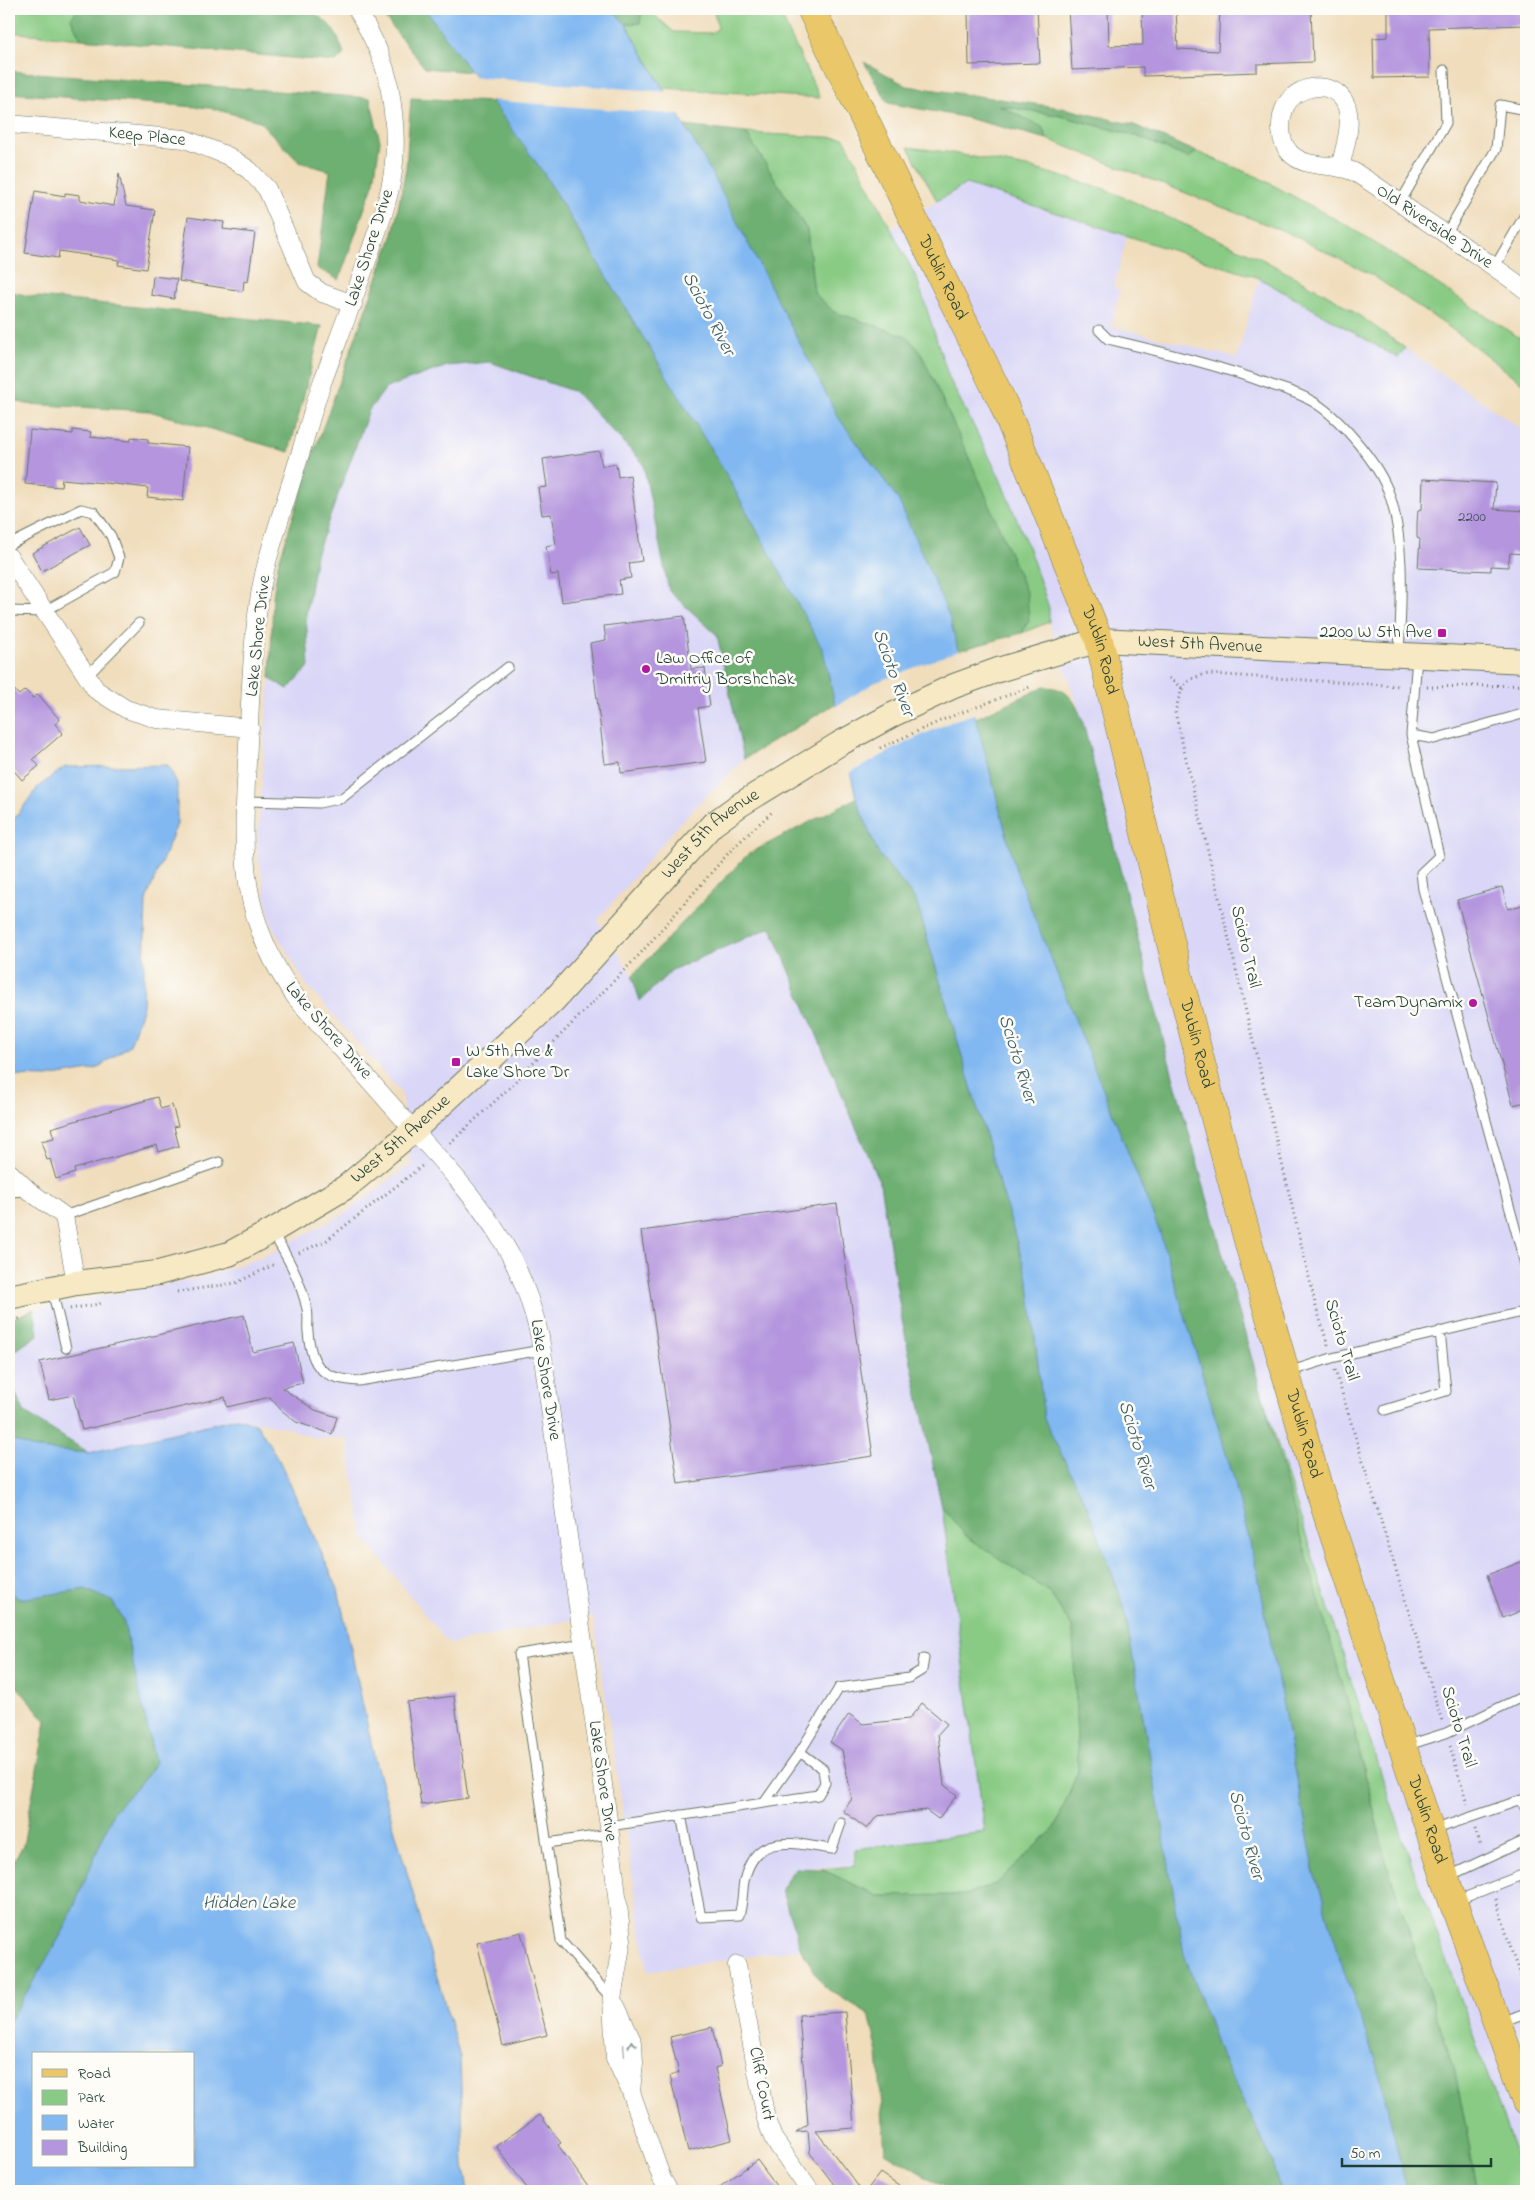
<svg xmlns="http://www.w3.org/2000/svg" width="1535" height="2200" viewBox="0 0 1535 2200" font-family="'Indie Flower',sans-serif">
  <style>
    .built { fill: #d9d6f7 }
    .green { fill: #89cb84; stroke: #54845c }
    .forest { fill: #6eaf72; stroke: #467653 }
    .water { fill: #81b8f1; stroke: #507a92; fill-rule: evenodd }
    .pier { fill: #f0ddbc }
    .building { fill: #b495de }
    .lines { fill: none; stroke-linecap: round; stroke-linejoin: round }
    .service-casing { stroke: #687564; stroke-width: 11 }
    .minor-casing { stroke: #687564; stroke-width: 19 }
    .secondary-casing { stroke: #687564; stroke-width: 26 }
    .primary-casing { stroke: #687564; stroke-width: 29 }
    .path { stroke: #687564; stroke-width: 3; stroke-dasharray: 1 4; stroke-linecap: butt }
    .service { stroke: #fff; stroke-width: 9 }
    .minor { stroke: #fff; stroke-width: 18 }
    .secondary { stroke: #f7e9c3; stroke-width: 24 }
    .primary { stroke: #eac769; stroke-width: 28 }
    .oneway { stroke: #8f9e9a }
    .poi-dot { fill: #b5179e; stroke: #fdfcf7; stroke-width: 2 }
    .labels { text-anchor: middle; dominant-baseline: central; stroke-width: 5; stroke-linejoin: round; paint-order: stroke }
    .number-label { font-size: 15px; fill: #44535e }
    .street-label { font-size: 18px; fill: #1f3d34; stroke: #fdfcf7 }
    .poi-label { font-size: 18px; fill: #1f3d34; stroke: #fdfcf7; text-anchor: end }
    .water-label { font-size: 19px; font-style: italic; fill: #385c63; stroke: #fdfcf7 }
  </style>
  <rect width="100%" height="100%" fill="#fdfcf7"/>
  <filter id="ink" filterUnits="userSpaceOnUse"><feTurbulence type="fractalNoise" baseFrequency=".02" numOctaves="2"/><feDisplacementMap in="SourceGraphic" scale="10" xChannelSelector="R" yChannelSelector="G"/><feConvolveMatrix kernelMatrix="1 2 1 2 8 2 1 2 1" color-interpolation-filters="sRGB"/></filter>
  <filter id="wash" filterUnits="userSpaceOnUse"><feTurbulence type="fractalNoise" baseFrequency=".0096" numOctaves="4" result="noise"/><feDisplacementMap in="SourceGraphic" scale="20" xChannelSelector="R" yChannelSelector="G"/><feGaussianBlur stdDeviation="1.12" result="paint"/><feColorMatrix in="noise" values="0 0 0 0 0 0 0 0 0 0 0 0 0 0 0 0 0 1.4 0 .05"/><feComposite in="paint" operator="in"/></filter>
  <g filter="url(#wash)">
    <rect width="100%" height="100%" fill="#f0ddbc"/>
    <!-- built -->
    <path class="built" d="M966 184 1127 236 1114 288 1120 290 1111 326 1237 358 1259 278 1398 358 1405 348 1526 432V2182L1414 1871 1367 1731 1239 1320 1167 1054 1082 719 1049 622V608L998 474 949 378 917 279 891 229Z
      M490 362 575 392 643 463 669 591 717 635 744 759 683 819 598 920 632 976 640 1000 672 970 770 926 880 1184 902 1320 942 1507 985 1832 855 1849V1866L795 1868 781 1889 801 1949 647 1971 593 1616 449 1644 363 1537 347 1438H314L285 1427 237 1418 89 1453 25 1413 9 1380V1355L38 1335 34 1309 206 1277 265 1256 347 1212 411 1164 401 1093 306 984 271 924 257 850 266 720 270 679 288 689 309 667 306 614 316 555 369 410 386 388 447 366Z"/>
    <!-- green -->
    <path class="green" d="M9 9H78L71 19 81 39 9 32Z
      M642 9H647L674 32 712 33 718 28 713 9H778L820 98 663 88 626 24 640 23Z
      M995 105 1061 116 1136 136 1188 158 1197 152 1258 177 1350 227 1526 342V386L1456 332 1372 275 1286 232 1047 139 1042 127Z
      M746 133 844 138 917 279 949 378 998 474 1029 549 1049 608V622L1022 633 1029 620 906 336 834 312 814 293 807 230Z
      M908 147 947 152 1032 168 1105 189 1262 259 1337 300 1405 348 1398 358 1259 278 966 184 937 201Z
      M1239 1320 1367 1731 1414 1871 1526 2182V2191H1478L1455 2072 1385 1858 1350 1711Z
      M942 1507 966 1536 1049 1592 1073 1629 1078 1771 1055 1828 997 1884 966 1895 878 1896 821 1869 855 1866V1849L985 1832Z"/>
    <!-- forest -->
    <path class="forest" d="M78 9H302C327 17 336 29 344 54L336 62 81 39 71 19Z
      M378 9H425L471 72 425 68Z
      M610 9H642L640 23 626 24Z
      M864 62 907 86 1063 108 1134 125 1197 152 1188 158 1136 136 1061 116 998 105 1042 127 1047 139 963 117 888 103Z
      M9 71 370 98 380 141 374 182 339 280 317 268 330 171 299 162 259 121 210 108 9 93Z
      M411 98 493 102 543 172 726 474 823 650 835 704 744 759 717 635 669 591 643 463 575 392 490 362 447 366 386 388 369 410 316 555 306 614 309 667 288 689 270 679 273 596 278 564 313 455 393 234 406 168Z
      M685 126 746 133 807 230 814 293 834 312 906 336 920 351 981 484 1027 594 1029 620 1022 633 957 651 949 616 898 499 838 417 709 168Z
      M9 291 29 296 322 326 289 452 149 411 26 404 9 399Z
      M1044 687C1067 687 1074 699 1082 719L1167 1054 1350 1711 1385 1858 1455 2072 1478 2191H1407L1376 2060 1344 1971 1314 1869 1258 1575 1233 1476 1160 1233 1016 871 976 718Z
      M856 798 878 853 916 900 1029 1283 1044 1419 1088 1508 1124 1606 1184 1954 1221 2057 1273 2162 1281 2191H951L885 2152 878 2053 869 2014 824 1987 801 1949 781 1889 795 1868 821 1869 878 1896 966 1895 997 1883 1055 1828 1078 1771 1073 1629 1049 1592 966 1536 942 1507 902 1320 880 1184 771 927 672 970 640 1001 632 976 748 854Z
      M34 1309 38 1335 9 1355V1320Z
      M9 1380 25 1413 89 1453 36 1449 9 1439Z
      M85 1589 112 1601 123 1619 155 1762 147 1776 114 1811 65 1928 9 2022V1867L23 1846 46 1721 9 1677V1592L20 1599Z"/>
    <!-- water -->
    <path class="water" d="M425 9H610L626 24 709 168 838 417 898 499 949 616 1016 871 1160 1233 1233 1476 1258 1575 1314 1869 1344 1971 1376 2060 1407 2191H1281L1273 2162 1221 2057 1184 1954 1124 1606 1088 1508 1044 1419 1029 1283 916 900 878 853 856 798 823 650 726 474 543 172Z
      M168 765 177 783V824L146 900 143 1006 130 1045 96 1069 47 1077 9 1076V826L38 787 65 767Z
      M237 1418 257 1424 280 1462 338 1589 375 1761 460 2057 464 2166 468 2191H9V2022L65 1928 114 1811 147 1776 155 1762 123 1619 112 1601 85 1589 20 1599 9 1592V1439L36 1449 89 1453ZM34 2054H194V2166H34Z"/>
    <!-- pier -->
    <path class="pier" d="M472 77 668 92 681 115 488 100Z
      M960 650 977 713 955 720 905 743 848 774 833 708 874 683Z"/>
    <g id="blocks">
      <!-- building -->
      <path class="building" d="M968 9H1037L1040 63 969 65Z
        M1068 9H1108L1109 46 1143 45 1142 9H1176L1178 49 1218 51 1220 9H1311L1313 62 1257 64V72L1179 75 1143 76V67L1072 70Z
        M1388 9H1526V25L1429 28 1430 77 1374 78 1373 38 1388 37Z
        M119 174 126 206 155 210 146 269 118 265 119 260 59 251 58 258 25 253 35 191 65 196V193L80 195V200L114 206Z
        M188 217 224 222 223 229 255 233 248 282 244 281 243 291 179 281Z
        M153 276 177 279 174 299 151 295Z
        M30 430 73 434V430L91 432 90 437 131 441V437L148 439V443L188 447 183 501 147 497 148 488 115 484 62 479 61 487 25 484Z
        M599 451 602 466 616 464 618 477 630 475 642 561 629 563 631 578 619 580 621 594 562 602 558 574 551 575 546 546 556 544 551 514 542 515 538 488 547 487 543 459Z
        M1423 479 1496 483 1494 509 1526 511V554L1510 553 1508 567 1491 566V571L1418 568 1420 539 1417 538V524L1418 510 1422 509Z
        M80 527 90 545 42 571 32 553Z
        M684 616 691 669 705 668 710 706 698 708 706 762 621 773 620 762 605 764 590 643 606 640 604 626Z
        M9 684 19 695 25 690 33 698 38 694 60 720 55 724 63 733 33 759 39 766 22 780 9 765Z
        M1502 887 1508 909 1526 904V1102L1513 1105 1457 900Z
        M157 1097 161 1109 172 1105 178 1126 174 1127 179 1146 159 1152 157 1145 74 1169 75 1173 56 1179 50 1159 47 1160 41 1141 54 1138 51 1128Z
        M837 1204 873 1456 678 1484 641 1231Z
        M244 1315 253 1352 294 1343 303 1383 282 1388 315 1410 337 1417 332 1434 296 1422 280 1409 270 1397 227 1407 225 1397 82 1430 73 1395 49 1400 40 1362Z
        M1526 1560V1609L1503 1618 1487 1575Z
        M454 1696 468 1798 421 1805 407 1702Z
        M922 1703 947 1724 938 1734 944 1785 957 1795 938 1819 926 1810 877 1816 867 1829 843 1811 852 1799 842 1750 830 1742 849 1714 863 1724 909 1719Z
        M521 1932 547 2035 503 2046 477 1943Z
        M845 2012 854 2128 816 2131 862 2191H839L810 2153 808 2131 796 2132 808 2124 799 2015Z
        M712 2027 721 2066 715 2068 732 2140 688 2151 670 2076 679 2073 670 2037Z
        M540 2115 561 2143 558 2145 591 2191H529L496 2146Z
        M757 2160 780 2191H714Z
        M880 2173 906 2191H866Z"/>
    </g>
  </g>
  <g filter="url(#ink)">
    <use href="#blocks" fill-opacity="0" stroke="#687564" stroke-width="1"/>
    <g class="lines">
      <defs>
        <path id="service" d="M1400 203 1446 123 1444 70
          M1446 234 1496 149 1500 105 1526 110
          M1494 268 1526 213
          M1099 330 1108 339C1162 352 1217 365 1269 384 1282 389 1296 392 1308 399 1337 413 1380 465 1390 496 1406 546 1401 603 1399 655
          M9 545 81 509 94 512 111 536 119 558 115 572 43 612 9 611
          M1417 657 1411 735 1439 856 1421 873 1423 889 1526 1268
          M87 676 139 623
          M1411 735 1434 739 1526 713
          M245 801 319 803 342 798 508 667
          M9 1192 27 1191
          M64 1216 219 1162
          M272 1232C287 1256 301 1281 307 1309 309 1317 307 1325 308 1332 311 1368 323 1379 359 1381L542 1350
          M52 1290 66 1348
          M1288 1372 1332 1358 1526 1311
          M1385 1410 1446 1391 1440 1331
          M584 1644 519 1654 561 1941 612 1999
          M1405 1746 1446 1733 1526 1695
          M764 1803 818 1795 825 1783 823 1769 800 1752
          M681 1815 701 1917 739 1915C743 1903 742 1893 744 1881 756 1830 792 1844 832 1849L841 1823
          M609 1826 764 1803 800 1752 839 1688 909 1678 922 1670 924 1658
          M1433 1830 1521 1800 1526 1811
          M547 1843 610 1834
          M1447 1877 1526 1840
          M1456 1901 1522 1875 1526 1886
          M1500 2022 1526 2013"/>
        <path id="minor" d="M357 9C369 31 382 54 388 80 394 110 397 142 393 172 389 200 379 226 370 252 355 296 338 340 322 383 312 411 305 440 296 467 286 499 276 530 267 562 251 622 251 699 247 762 242 856 239 919 297 999 334 1040 371 1082 408 1124 442 1161 477 1199 503 1242 521 1272 532 1304 540 1337L610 1834 622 1940 612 1999 615 2058 631 2092 662 2179 669 2191
          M9 124 185 139 228 156 249 170 267 189 307 282 322 293 353 304
          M1340 168C1344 149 1355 119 1344 101 1331 79 1295 85 1285 107 1279 121 1279 141 1290 153 1306 170 1335 162 1354 172 1375 184 1395 199 1414 213 1452 238 1490 263 1526 290
          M9 557 96 690 126 709 157 719 250 728
          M9 1172 29 1191 64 1216 76 1283
          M737 1965 766 2119 773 2138 810 2191
          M616 2006 633 2043 634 2063 631 2091"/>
        <g id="secondary">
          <path id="s1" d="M9 1297 76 1283 158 1273 229 1254 272 1231 346 1187 414 1130 553 1001 712 825 738 806 839 744 892 715 954 686 998 670 1099 640 1526 661"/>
        </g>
        <g id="primary">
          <path id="s2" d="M811 9 1003 403 1099 640 1178 973 1215 1118 1250 1248 1318 1486 1453 1902 1526 2102"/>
        </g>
      </defs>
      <!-- service casing -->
      <use href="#service" class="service-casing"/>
      <!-- minor casing -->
      <use href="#minor" class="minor-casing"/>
      <!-- secondary casing -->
      <use href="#secondary" class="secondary-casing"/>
      <!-- primary casing -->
      <use href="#primary" class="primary-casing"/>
      <!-- path -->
      <path class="path" d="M1169 678 1182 688
        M1427 687 1526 685
        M880 748 947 718 1030 687
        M450 1143 506 1091 640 954 733 848 773 811
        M299 1253 327 1240 422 1166
        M177 1292 236 1283 275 1264
        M70 1309 104 1303
        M9 1322 22 1318
        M1328 1345 1316 1307 1175 712C1182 688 1182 678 1209 674L1401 686
        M1335 1370 1442 1721
        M1450 1746 1467 1804
        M1475 1829 1481 1847
        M1496 1899 1514 1959 1526 1988"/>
      <!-- service -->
      <use href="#service" class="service"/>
      <!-- minor -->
      <use href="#minor" class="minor"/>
      <!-- secondary -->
      <use href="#secondary" class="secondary"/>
      <!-- primary -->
      <use href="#primary" class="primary"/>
    </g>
    <!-- one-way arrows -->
    <defs><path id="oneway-chevron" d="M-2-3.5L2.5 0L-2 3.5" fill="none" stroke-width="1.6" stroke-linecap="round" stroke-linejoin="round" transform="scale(1.25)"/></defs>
    <use class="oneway" href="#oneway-chevron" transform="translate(632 2044) rotate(-103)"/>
  </g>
  <!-- markers -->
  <g class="poi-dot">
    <rect x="1437" y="628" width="10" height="10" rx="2.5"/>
    <circle cx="646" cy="669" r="5"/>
    <circle cx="1473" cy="1003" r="5"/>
    <rect x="451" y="1057" width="10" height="10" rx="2.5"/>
  </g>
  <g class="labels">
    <!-- number labels -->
    <g class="number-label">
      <text x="1472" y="517">2200</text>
    </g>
    <!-- street labels -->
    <g class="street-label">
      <text transform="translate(147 137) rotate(6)">Keep Place</text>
      <text transform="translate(1434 227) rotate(34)">Old Riverside Drive</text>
      <text transform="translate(370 248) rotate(-72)">Lake Shore Drive</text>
      <text stroke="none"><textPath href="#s2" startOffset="299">Dublin Road</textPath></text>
      <text transform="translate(259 636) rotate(-84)">Lake Shore Drive</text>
      <text stroke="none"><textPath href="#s1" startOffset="1408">West 5th Avenue</textPath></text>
      <text stroke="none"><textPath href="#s2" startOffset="704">Dublin Road</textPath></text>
      <text stroke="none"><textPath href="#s1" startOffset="868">West 5th Avenue</textPath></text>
      <text transform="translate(1245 947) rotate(77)">Scioto Trail</text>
      <text transform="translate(328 1031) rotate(49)">Lake Shore Drive</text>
      <text stroke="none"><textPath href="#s2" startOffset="1109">Dublin Road</textPath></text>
      <text stroke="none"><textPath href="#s1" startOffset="432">West 5th Avenue</textPath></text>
      <text transform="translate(1341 1340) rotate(74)">Scioto Trail</text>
      <text transform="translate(545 1380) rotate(81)">Lake Shore Drive</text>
      <text stroke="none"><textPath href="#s2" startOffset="1514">Dublin Road</textPath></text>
      <text transform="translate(1458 1727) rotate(73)">Scioto Trail</text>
      <text transform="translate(602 1781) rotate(82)">Lake Shore Drive</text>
      <text stroke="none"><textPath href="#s2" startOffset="1919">Dublin Road</textPath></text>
      <text transform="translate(761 2084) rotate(79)">Cliff Court</text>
    </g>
    <!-- poi labels -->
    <g class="poi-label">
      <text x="1432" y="633">2200 W 5th Ave</text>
      <text x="656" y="659" text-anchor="start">Law Office of<tspan x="656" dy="21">Dmitriy Borshchak</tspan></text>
      <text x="1463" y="1003">TeamDynamix</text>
      <text x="466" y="1052" text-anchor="start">W 5th Ave &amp;<tspan x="466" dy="21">Lake Shore Dr</tspan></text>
    </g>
    <!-- water labels -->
    <g class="water-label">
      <text transform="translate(708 314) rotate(62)">Scioto River</text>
      <text transform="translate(893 673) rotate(70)">Scioto River</text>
      <text transform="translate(1017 1059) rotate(73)">Scioto River</text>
      <text transform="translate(1137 1445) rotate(73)">Scioto River</text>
      <text transform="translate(1246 1835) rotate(75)">Scioto River</text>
      <text x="249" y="1903">Hidden Lake</text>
    </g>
  </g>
  <!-- margin -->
  <rect width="1535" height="2200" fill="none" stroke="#fdfcf7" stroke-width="30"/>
  <!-- legend -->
  <rect x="32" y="2052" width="162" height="115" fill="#fdfcf7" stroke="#a4b0a9"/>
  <rect x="42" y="2069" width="25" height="8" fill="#eac769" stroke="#a4b0a9"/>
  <text x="78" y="2078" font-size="15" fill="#1f3d34">Road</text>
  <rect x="42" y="2090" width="25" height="15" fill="#89cb84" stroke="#a4b0a9"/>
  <text x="78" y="2102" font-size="15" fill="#1f3d34">Park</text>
  <rect x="42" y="2115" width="25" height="15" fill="#81b8f1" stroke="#a4b0a9"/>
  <text x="78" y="2128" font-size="15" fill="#1f3d34">Water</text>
  <rect x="42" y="2140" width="25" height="15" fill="#b495de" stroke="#a4b0a9"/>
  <text x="78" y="2152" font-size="15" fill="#1f3d34">Building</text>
  <!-- scale -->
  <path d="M1342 2158v8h149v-8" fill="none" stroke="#1f3d34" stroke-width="2.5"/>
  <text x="1350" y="2158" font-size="15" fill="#1f3d34" stroke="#fdfcf7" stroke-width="4" paint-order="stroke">50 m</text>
</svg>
